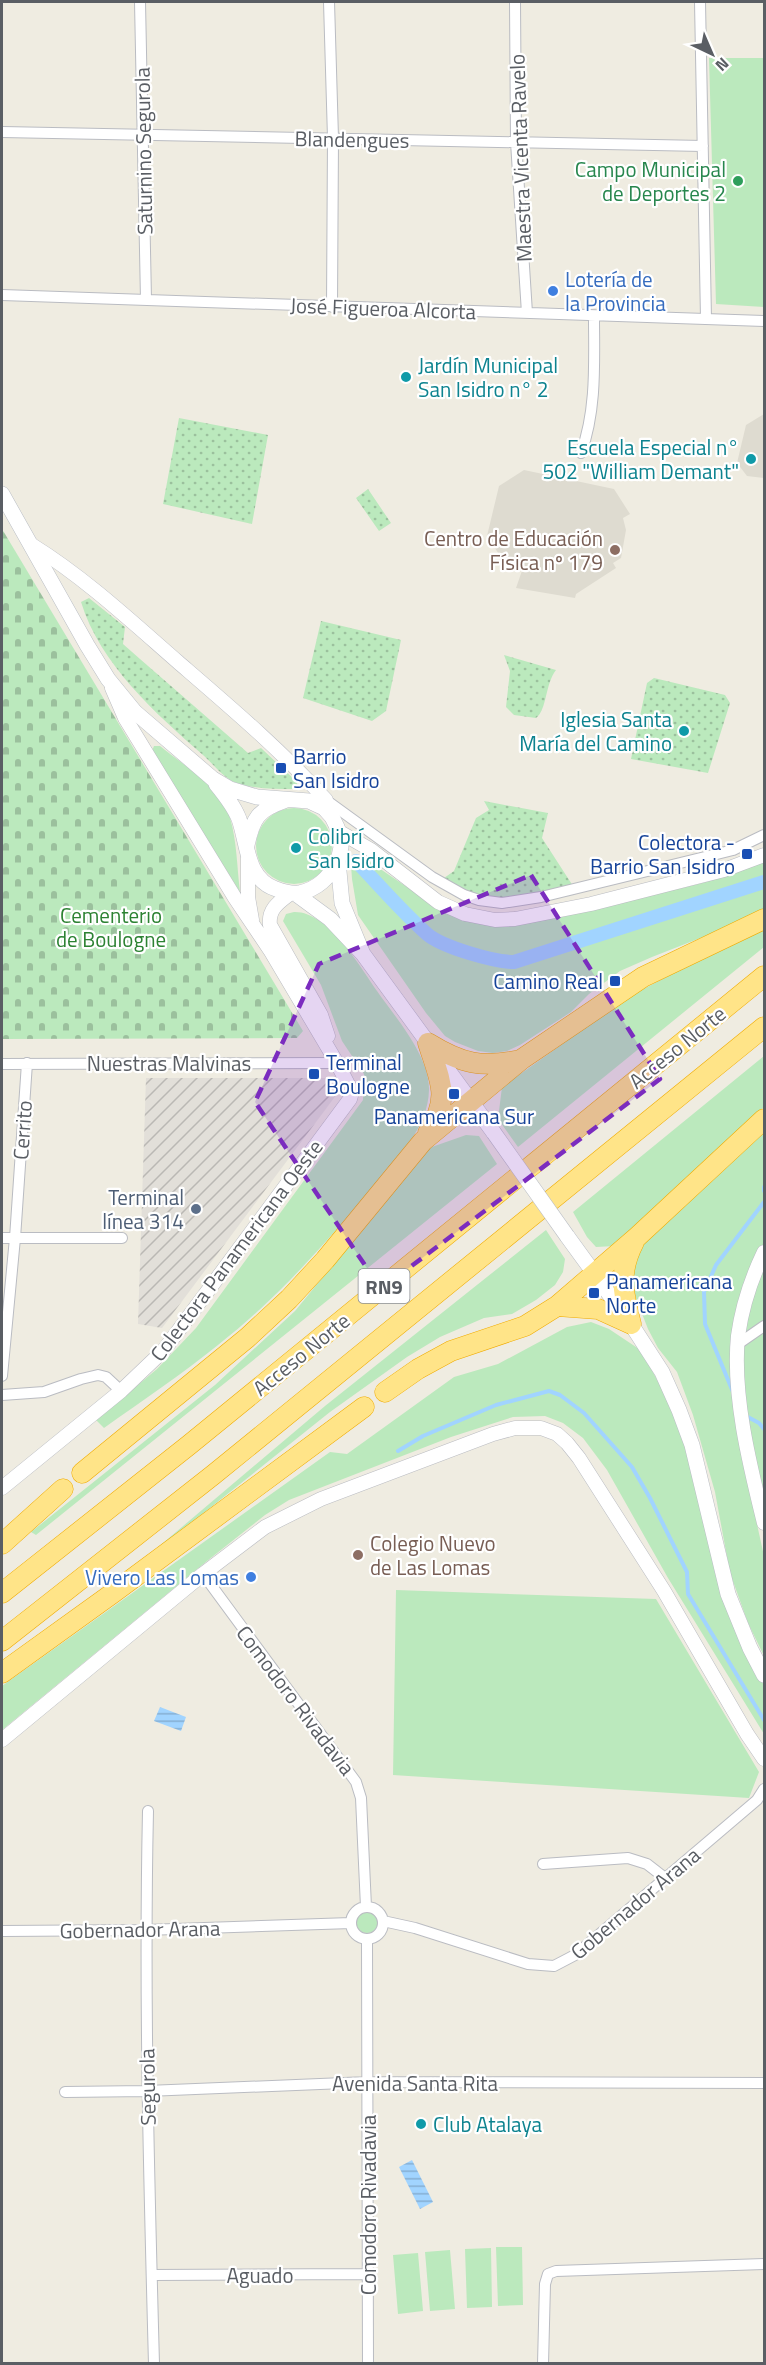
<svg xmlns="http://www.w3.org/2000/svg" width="766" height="2365" viewBox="0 0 766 2365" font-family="'Titillium Web',sans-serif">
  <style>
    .industrial { fill: url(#industrial-furrows) }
    .education { fill: #dedbd0 }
    .grass { fill: #bbe9bd }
    .cemetery { fill: url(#cemetery-stones) }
    .park { fill: url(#park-dots) }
    .water { fill: url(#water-rules) }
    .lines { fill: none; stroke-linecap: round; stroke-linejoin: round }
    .stream { stroke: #a1d4ff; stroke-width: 4 }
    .canal { stroke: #a1d4ff; stroke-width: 14 }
    .minor-casing { stroke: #babcc2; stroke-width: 12 }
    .tertiary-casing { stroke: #babcc2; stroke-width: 15 }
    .secondary-casing { stroke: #babec5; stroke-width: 16 }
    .motorway-casing { stroke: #f0ab00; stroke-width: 21 }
    .minor { stroke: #fff; stroke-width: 10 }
    .tertiary { stroke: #fff; stroke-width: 14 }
    .secondary { stroke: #fff; stroke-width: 15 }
    .motorway { stroke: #ffe488; stroke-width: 20 }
    .secondary-bridge-casing { stroke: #babec5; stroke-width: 16; stroke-linecap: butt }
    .secondary-bridge { stroke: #fff; stroke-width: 15 }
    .marked { fill: #7b2cbf; fill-opacity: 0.2; stroke: #7b2cbf; stroke-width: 4.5; stroke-dasharray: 12 8; stroke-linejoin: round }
    .leisure-dot { fill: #2e9e5b; stroke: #fff; stroke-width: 2 }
    .shop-dot { fill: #3f7fe0; stroke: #fff; stroke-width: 2 }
    .culture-dot { fill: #0f9aa8; stroke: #fff; stroke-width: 2 }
    .education-dot { fill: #8d6e63; stroke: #fff; stroke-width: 2 }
    .transit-dot { fill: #1a4fb4; stroke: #fff; stroke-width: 2 }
    .service-dot { fill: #5c6f8a; stroke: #fff; stroke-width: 2 }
    .labels { text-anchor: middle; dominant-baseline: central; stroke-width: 4.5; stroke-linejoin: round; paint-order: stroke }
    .shield { fill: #fff; stroke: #8c8e92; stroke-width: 1.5 }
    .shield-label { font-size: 20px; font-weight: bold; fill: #5a5e64 }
    .street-label { font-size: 21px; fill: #5a5e64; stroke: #fff }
    .leisure-label { font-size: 21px; fill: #27864d; stroke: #fff; text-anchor: end }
    .shop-label { font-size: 21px; fill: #366cbe; stroke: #fff; text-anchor: start }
    .culture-label { font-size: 21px; fill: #0d838f; stroke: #fff; text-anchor: start }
    .education-label { font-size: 21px; fill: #785e54; stroke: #fff; text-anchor: end }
    .transit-label { font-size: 21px; fill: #164399; stroke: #fff; text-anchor: start }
    .park-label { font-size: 21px; fill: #2c8232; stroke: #fff }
    .service-label { font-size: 21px; fill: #4e5e75; stroke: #fff; text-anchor: end }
  </style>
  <defs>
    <pattern id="industrial-furrows" width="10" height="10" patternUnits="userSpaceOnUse" patternTransform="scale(1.5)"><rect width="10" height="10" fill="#e2dfd9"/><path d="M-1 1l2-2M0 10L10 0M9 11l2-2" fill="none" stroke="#bab8b4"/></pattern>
    <pattern id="cemetery-stones" width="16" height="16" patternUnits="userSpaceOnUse" patternTransform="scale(1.5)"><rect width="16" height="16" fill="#bbe9bd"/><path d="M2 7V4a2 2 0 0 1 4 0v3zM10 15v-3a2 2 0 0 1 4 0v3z" fill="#9bc09d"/></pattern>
    <pattern id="park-dots" width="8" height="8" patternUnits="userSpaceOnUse" patternTransform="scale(1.5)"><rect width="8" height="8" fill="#bbe9bd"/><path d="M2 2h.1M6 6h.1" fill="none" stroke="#9bc09d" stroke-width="1.8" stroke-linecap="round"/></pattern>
    <pattern id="water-rules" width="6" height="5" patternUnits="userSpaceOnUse" patternTransform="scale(1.5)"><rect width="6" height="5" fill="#a1d4ff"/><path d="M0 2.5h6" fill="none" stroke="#86afd2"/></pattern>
  </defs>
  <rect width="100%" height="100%" fill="#efece1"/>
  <!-- industrial -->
  <path class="industrial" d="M146 1078H329L337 1094 162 1328 138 1324Z"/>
  <!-- education -->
  <path class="education" d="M764 414V478L747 476 737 463 746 425Z
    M524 470 614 489 630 514 623 518 626 530 621 558 613 563 616 568 576 594 575 598 516 588 524 565 518 557 506 565 487 536 499 486Z"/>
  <!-- grass -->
  <path class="grass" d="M709 58H764V307L716 304Z
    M154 746H160C183 765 222 788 230 818 237 841 237 868 240 892L152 751Z
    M256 846a38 38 0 1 1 76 0a38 38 0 1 1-76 0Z
    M362 856C396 880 428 903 466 920 567 907 670 901 764 862V909L708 935 652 957 620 971 589 994 571 1012 520 1045 507 1051 493 1053 478 1051 455 1042 445 1036 426 1013 358 915 352 879 351 865 355 857Z
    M294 912C328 911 360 966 377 991 395 1017 430 1056 429 1090 428 1128 399 1155 376 1183 328 1241 278 1298 218 1345 182 1374 142 1401 104 1428L96 1420 157 1369 196 1328 363 1100 364 1074 342 1041 321 985 283 921 286 914Z
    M764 926V947L518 1147 498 1119 502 1087 630 996Z
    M764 1056V1107L615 1246 596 1247 587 1237 573 1212Z
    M764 1129V1244L755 1263 735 1328 738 1438 764 1556V1656L748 1623 730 1573 715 1492 693 1415 677 1372 658 1348 648 1329 630 1283 631 1267 640 1249 650 1235Z
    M466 1135 479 1136 497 1164 36 1535 31 1532 215 1385 295 1311 429 1148Z
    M546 1230 565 1259 563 1272 555 1285 536 1300 512 1314 484 1318 440 1337 407 1357 330 1412 111 1587 325 1406Z
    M764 1264V1506C751 1451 738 1392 744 1335 746 1311 757 1286 764 1264Z
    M591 1322 609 1329 642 1351 676 1416 749 1660 764 1685V1734L668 1578 607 1470 583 1438 563 1423 545 1416 513 1417 451 1437 289 1500 265 1515 207 1561 2 1730V1686L330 1452 347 1454 454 1377 498 1364 567 1327Z
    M396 1590 656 1599 759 1772 749 1798 393 1775Z
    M356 1922a11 11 0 1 1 22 0a11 11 0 1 1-22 0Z
    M496 2247H522L523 2305 498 2306Z
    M491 2248 492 2307 467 2308 465 2249Z
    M450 2250 455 2309 430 2311 425 2252Z
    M418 2253 423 2311 398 2314 393 2255Z"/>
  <!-- cemetery -->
  <path class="cemetery" d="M2 529 303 1031 297 1038 2 1039Z"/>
  <!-- park -->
  <path class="park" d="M179 418 268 435 252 524 163 504Z
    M368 489 391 523 379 531 356 498Z
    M89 598 125 627 123 644 140 659 248 753 261 748 296 781 298 786 293 789C273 789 253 789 234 782 223 777 212 763 203 755 155 713 100 664 81 602Z
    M321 621 401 640 386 711 372 721 303 698Z
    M504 655 556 670C545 684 547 710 536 718L514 715 506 707 510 671Z
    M654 678 725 695 730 703 708 773 631 759 647 683Z
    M484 801 548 813 542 838 573 886C518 896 495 910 444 878L454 871 476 818 489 810Z"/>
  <!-- water -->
  <path class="water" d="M160 1707 186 1717 181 1731 154 1721Z
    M412 2160 433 2202 420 2209 399 2167Z"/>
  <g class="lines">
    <!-- stream -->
    <path class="stream" d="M764 1187V1191
      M733 1392 705 1324 704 1292 716 1265 764 1202
      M746 1416 759 1423 764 1429
      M398 1451 423 1436 496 1405 549 1391 560 1395 584 1413 632 1467 650 1498 687 1572 688 1594 764 1720"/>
    <!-- canal -->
    <path class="canal" d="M356 861C379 885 402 912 427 934 442 947 494 962 514 962L764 882"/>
    <defs>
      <path id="minor" d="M140 2 146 300
        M329 2 333 138 332 307
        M515 2 516 142 527 313
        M700 2 706 319
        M2 132 703 146
        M2 295 764 321
        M581 453C597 409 594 361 594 316
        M326 800 432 877 464 895 479 900 502 903 541 897 709 856 733 850 764 835
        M2 1064 337 1063
        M2 1238H122
        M738 1344 764 1326
        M2 1376 15 1238 27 1063
        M2 1395 44 1392 81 1379 98 1375 106 1377 121 1391
        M203 1574 356 1782 361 1798 366 1907
        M148 1811C144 1995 149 2179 154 2364
        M543 1864 628 1858 647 1864 665 1878
        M351 1923a16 16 0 1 1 32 0a16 16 0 1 1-32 0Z
        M383 1921 415 1928 528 1964 554 1966 575 1955 757 1800 764 1789
        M2 1931 145 1930 351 1923
        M367 1939 368 2364
        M65 2092 147 2091 368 2082 764 2083
        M152 2275 368 2274
        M543 2364 545 2284 548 2274 556 2271 764 2264"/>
      <path id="tertiary" d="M32 545C85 578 131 621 178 662 229 706 281 750 326 800L324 808
        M338 831 371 850 438 902 465 914 495 920 515 919 591 904 724 870 764 855
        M248 858V897L252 920
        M291 893C279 902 268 909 270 925L321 1015 328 1036
        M764 1252C752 1277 742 1307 738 1336 732 1395 750 1466 764 1523
        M2 1488 121 1391 164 1350 350 1099 352 1092 337 1063 270 950 235 898 125 718 112 688
        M2 1740 203 1574 265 1527 321 1499 493 1434 515 1428H541L557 1434 567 1443 579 1458 664 1591 747 1734 764 1759"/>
      <path id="secondary" d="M2 494 87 645 108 679 135 712 213 779 230 789 257 797 309 801 324 808 332 817 337 827 341 847 338 861 342 903 363 954
        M216 784C225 795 234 806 239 819 248 844 246 879 276 889 284 892 292 894 299 893 318 889 328 878 338 862
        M247 845C253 818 258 810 284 801
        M296 894 330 919 363 954 494 1133
        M567 1236 631 1324 662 1372 679 1410 692 1445 728 1594 750 1648 764 1675"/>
      <path id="motorway" d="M428 1043C462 1064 481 1068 520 1060
        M428 1133C451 1097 440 1081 428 1043
        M557 1306 598 1309 631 1324
        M631 1324C623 1292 618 1273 634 1242
        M385 1392 418 1369 451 1351 525 1326 557 1306 637 1237 764 1119
        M82 1473 247 1338 289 1299 325 1260 423 1141 522 1059 643 977 764 919
        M2 1544 63 1489
        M2 1593 189 1445 764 976
        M2 1641 213 1475 764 1027
        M2 1673 113 1593 364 1407"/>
    </defs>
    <!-- minor casing -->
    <use href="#minor" class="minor-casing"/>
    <!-- tertiary casing -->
    <use href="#tertiary" class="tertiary-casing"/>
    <!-- secondary casing -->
    <use href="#secondary" class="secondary-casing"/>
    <!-- motorway casing -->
    <use href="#motorway" class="motorway-casing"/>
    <!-- minor -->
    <use href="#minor" class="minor"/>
    <!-- tertiary -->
    <use href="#tertiary" class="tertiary"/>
    <!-- secondary -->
    <use href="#secondary" class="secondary"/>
    <!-- motorway -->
    <use href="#motorway" class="motorway"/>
    <defs>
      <path id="secondary-bridge" d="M494 1133 567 1236"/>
    </defs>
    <!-- secondary-bridge casing -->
    <use href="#secondary-bridge" class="secondary-bridge-casing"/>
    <!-- secondary-bridge -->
    <use href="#secondary-bridge" class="secondary-bridge"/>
  </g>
  <!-- marked area -->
  <path class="marked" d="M531 875 660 1079 381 1289 255 1102 319 964Z"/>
  <!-- markers -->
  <circle class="leisure-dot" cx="738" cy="181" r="6"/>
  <g class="shop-dot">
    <circle cx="553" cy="291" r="6"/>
    <circle cx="251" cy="1577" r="6"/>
  </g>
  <g class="culture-dot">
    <circle cx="406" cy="377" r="6"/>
    <circle cx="751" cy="459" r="6"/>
    <circle cx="684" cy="731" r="6"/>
    <circle cx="296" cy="848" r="6"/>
    <circle cx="421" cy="2124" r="6"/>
  </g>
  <g class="education-dot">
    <circle cx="615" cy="550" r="6"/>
    <circle cx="358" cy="1555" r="6"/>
  </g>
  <g class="transit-dot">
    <rect x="275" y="762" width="12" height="12" rx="3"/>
    <rect x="741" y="848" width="12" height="12" rx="3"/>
    <rect x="609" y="975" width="12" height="12" rx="3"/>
    <rect x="308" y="1068" width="12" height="12" rx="3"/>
    <rect x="448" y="1088" width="12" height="12" rx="3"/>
    <rect x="588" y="1287" width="12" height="12" rx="3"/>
  </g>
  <circle class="service-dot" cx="196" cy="1209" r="6"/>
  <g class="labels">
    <!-- shield labels -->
    <rect class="shield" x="358.5" y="1269" width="51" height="34" rx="4.5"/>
    <g class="shield-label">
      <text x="384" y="1286">RN9</text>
    </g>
    <!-- street labels -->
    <g class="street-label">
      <text transform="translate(352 139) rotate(1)">Blandengues</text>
      <text transform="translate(143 151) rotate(-91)">Saturnino Segurola</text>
      <text transform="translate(520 158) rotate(-92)">Maestra Vicenta Ravelo</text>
      <text transform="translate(383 308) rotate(2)">José Figueroa Alcorta</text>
      <text transform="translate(677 1047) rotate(-39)">Acceso Norte</text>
      <text x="169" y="1063">Nuestras Malvinas</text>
      <text transform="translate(22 1130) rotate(-86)">Cerrito</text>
      <text transform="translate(236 1250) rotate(-53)">Colectora Panamericana Oeste</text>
      <text transform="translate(301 1354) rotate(-39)">Acceso Norte</text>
      <text transform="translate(296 1700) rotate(53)">Comodoro Rivadavia</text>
      <text transform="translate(635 1903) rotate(-40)">Gobernador Arana</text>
      <text transform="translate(140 1929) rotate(-1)">Gobernador Arana</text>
      <text x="415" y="2083">Avenida Santa Rita</text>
      <text transform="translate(147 2087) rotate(-91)">Segurola</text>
      <text transform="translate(368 2205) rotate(-90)">Comodoro Rivadavia</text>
      <text x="260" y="2275">Aguado</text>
    </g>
    <!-- leisure labels -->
    <g class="leisure-label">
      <text x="726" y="169">Campo Municipal<tspan x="726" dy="24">de Deportes 2</tspan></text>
    </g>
    <!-- shop labels -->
    <g class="shop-label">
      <text x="565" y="279">Lotería de<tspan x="565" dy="24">la Provincia</tspan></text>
      <text x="239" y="1577" text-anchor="end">Vivero Las Lomas</text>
    </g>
    <!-- culture labels -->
    <g class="culture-label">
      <text x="418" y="365">Jardín Municipal<tspan x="418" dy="24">San Isidro n° 2</tspan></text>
      <text x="739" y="447" text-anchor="end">Escuela Especial n°<tspan x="739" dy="24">502 "William Demant"</tspan></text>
      <text x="672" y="719" text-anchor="end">Iglesia Santa<tspan x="672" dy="24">María del Camino</tspan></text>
      <text x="308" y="836">Colibrí<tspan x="308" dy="24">San Isidro</tspan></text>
      <text x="433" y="2124">Club Atalaya</text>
    </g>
    <!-- education labels -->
    <g class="education-label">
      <text x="603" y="538">Centro de Educación<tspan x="603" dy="24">Física nº 179</tspan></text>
      <text x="370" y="1543" text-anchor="start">Colegio Nuevo<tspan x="370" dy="24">de Las Lomas</tspan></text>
    </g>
    <!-- transit labels -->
    <g class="transit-label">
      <text x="293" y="756">Barrio<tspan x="293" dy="24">San Isidro</tspan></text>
      <text x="735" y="842" text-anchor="end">Colectora -<tspan x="735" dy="24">Barrio San Isidro</tspan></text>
      <text x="603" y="981" text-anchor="end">Camino Real</text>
      <text x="326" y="1062">Terminal<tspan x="326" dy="24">Boulogne</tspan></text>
      <text x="454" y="1116" text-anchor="middle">Panamericana Sur</text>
      <text x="606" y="1281">Panamericana<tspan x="606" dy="24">Norte</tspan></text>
    </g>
    <!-- park labels -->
    <g class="park-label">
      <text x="111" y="915">Cementerio<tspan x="111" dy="24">de Boulogne</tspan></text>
    </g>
    <!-- service labels -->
    <g class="service-label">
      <text x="184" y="1197">Terminal<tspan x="184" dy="24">línea 314</tspan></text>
    </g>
  </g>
  <!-- border -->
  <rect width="766" height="2365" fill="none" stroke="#5a5e64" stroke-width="6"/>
  <!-- north arrow -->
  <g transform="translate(712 54) rotate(136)" stroke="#ffffff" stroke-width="4.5" paint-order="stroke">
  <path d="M0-4.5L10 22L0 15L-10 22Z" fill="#5a5e64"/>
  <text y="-9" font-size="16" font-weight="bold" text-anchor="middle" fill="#5a5e64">N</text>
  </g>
</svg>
